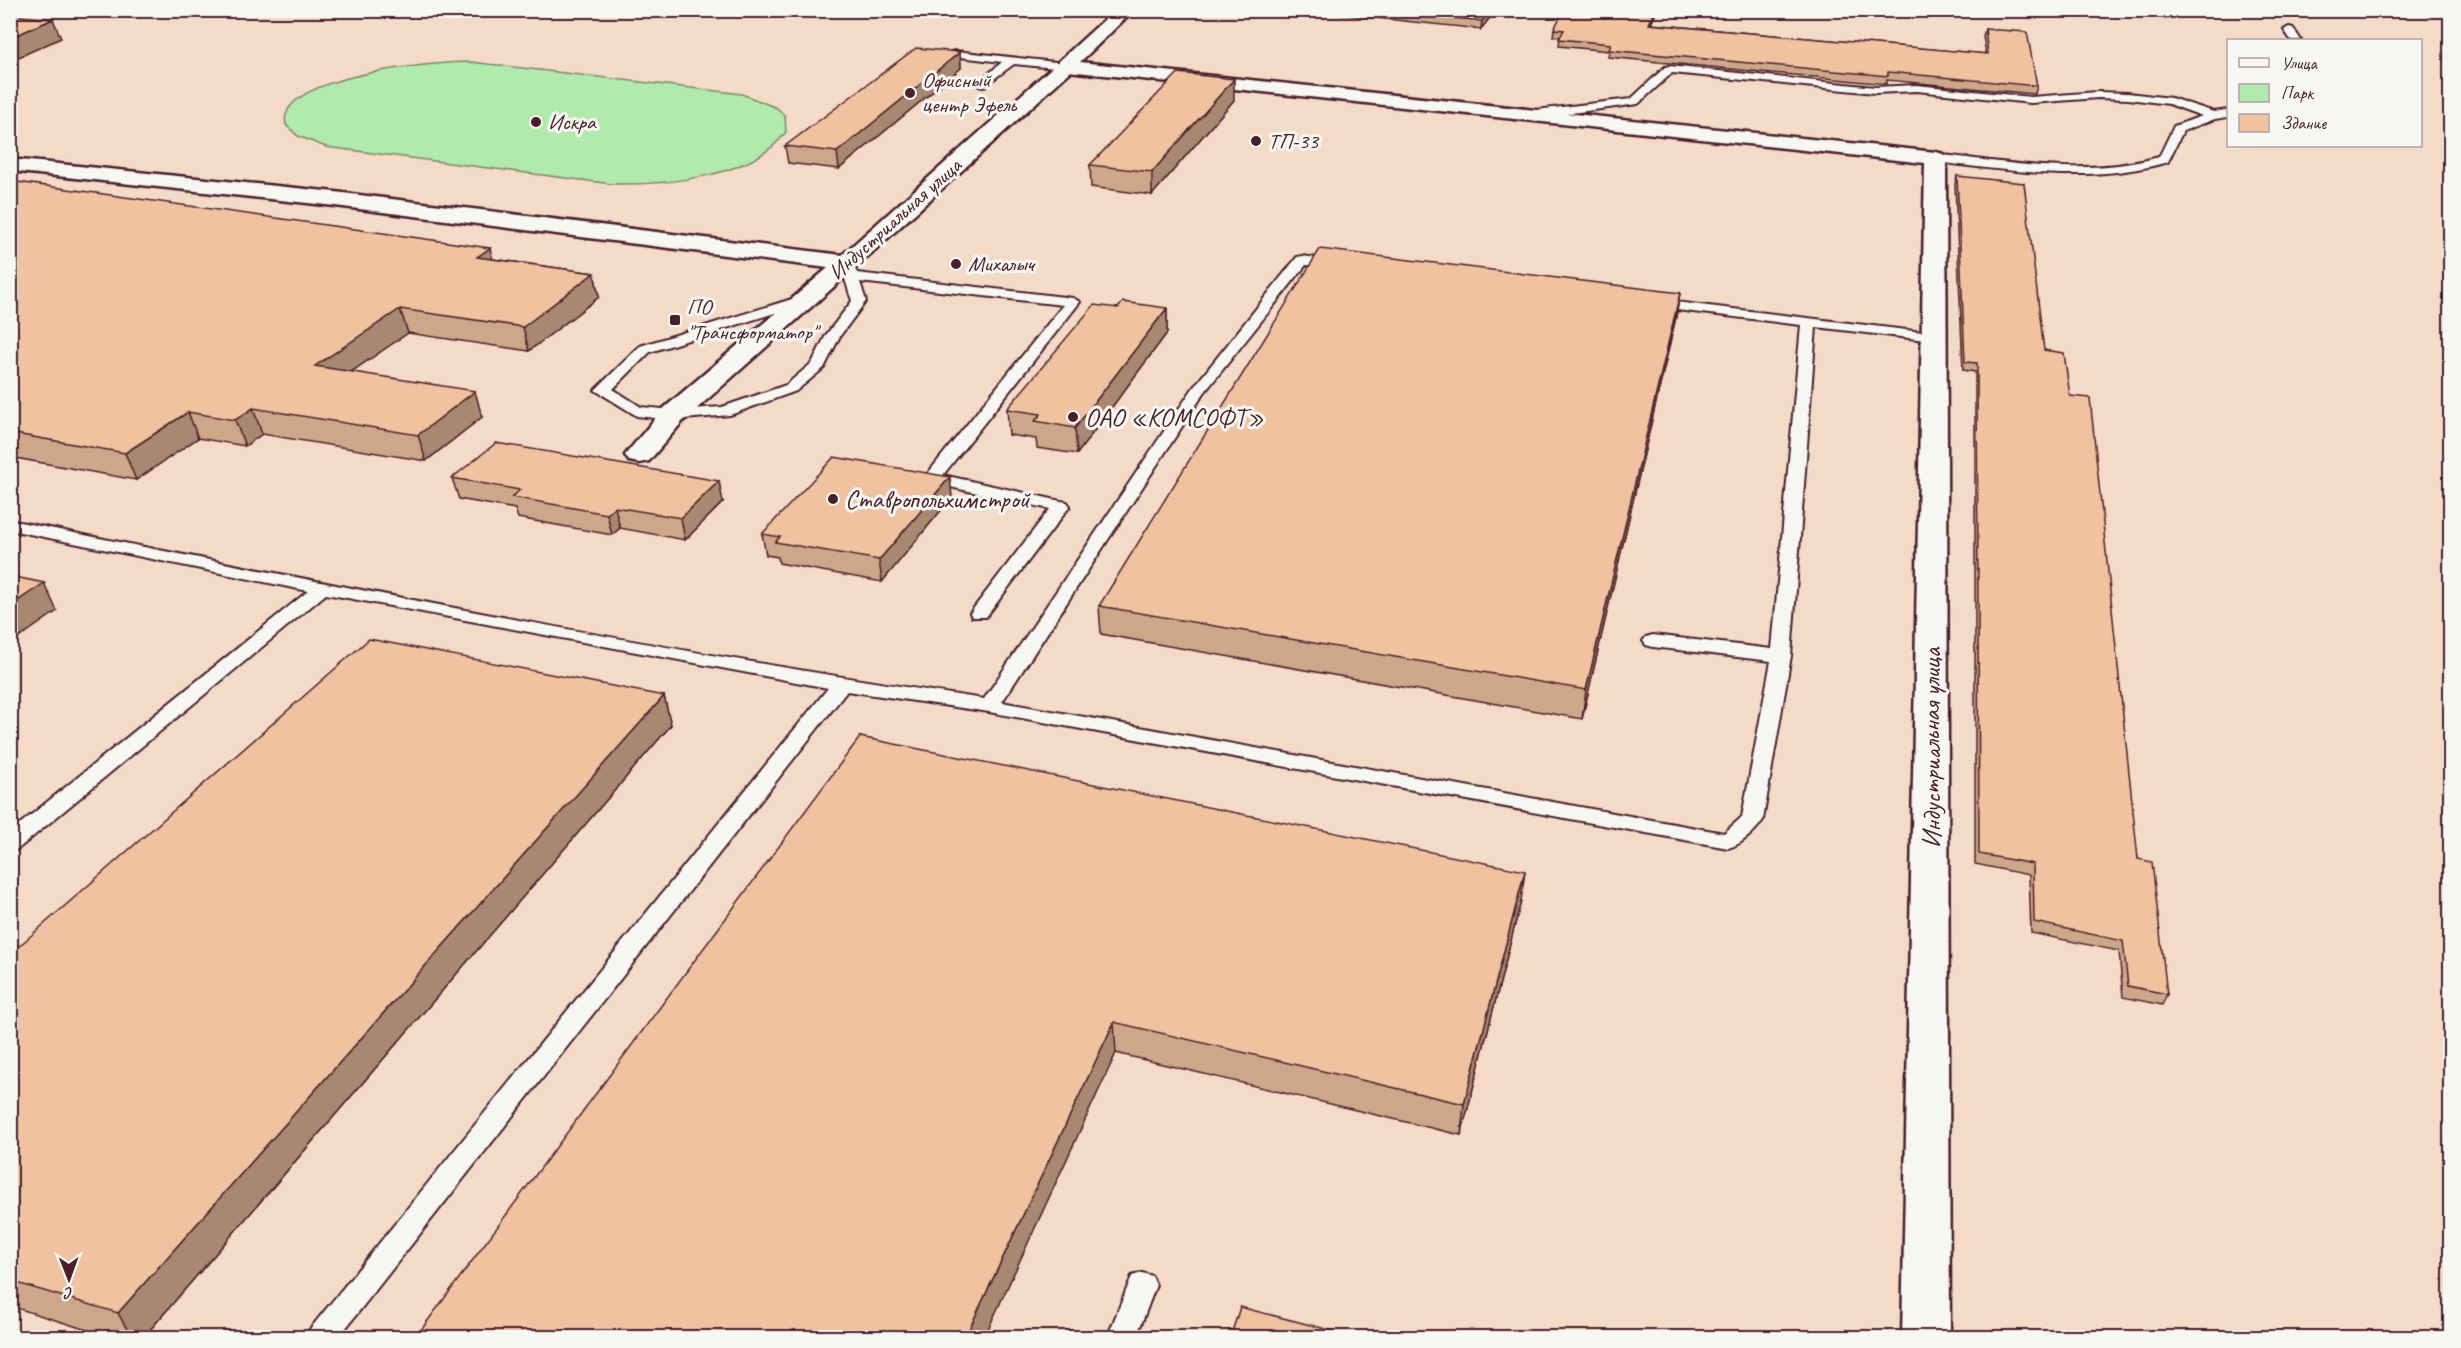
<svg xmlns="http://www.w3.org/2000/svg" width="2461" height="1348" viewBox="0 0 2461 1348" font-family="Caveat,sans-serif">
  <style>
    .built { fill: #f3dbc8; fill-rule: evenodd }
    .green { fill: #b2e9ac; stroke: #7e846c; stroke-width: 1.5 }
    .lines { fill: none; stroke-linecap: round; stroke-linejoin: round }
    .service-casing { stroke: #4a1f2b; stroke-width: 4 }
    .minor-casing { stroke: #4a1f2b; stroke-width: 5 }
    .tertiary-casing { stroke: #4a1f2b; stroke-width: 5 }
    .service { fill: #f6f6f2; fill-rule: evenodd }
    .minor { fill: #f6f6f2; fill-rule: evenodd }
    .tertiary { fill: #f6f6f2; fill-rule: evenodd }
    .wall { fill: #cea78a; stroke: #4a1f2b; stroke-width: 1.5 }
    .shaded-wall { fill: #a88870; stroke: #4a1f2b; stroke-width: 1.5 }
    .building { fill: #f0c2a0; stroke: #4a1f2b; stroke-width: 1.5 }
    .poi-dot { fill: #4a1f2b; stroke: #f6f6f2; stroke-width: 2 }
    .labels { text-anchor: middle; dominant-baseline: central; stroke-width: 6; stroke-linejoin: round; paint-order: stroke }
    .far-poi-label { font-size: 22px; fill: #4a1f2b; stroke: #f6f6f2; text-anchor: start }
    .far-street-label { font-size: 22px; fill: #4a1f2b; stroke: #f6f6f2 }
    .poi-label { font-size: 26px; fill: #4a1f2b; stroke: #f6f6f2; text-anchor: start }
    .street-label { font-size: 26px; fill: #4a1f2b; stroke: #f6f6f2 }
  </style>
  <rect width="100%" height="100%" fill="#f4e6d9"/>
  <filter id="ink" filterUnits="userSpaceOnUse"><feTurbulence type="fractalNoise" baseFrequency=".0167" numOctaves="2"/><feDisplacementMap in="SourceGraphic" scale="12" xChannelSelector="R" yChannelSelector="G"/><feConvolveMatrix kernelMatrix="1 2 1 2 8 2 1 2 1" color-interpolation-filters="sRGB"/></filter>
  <g filter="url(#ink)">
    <!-- built -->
    <path class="built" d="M10 11H2450V1337H11ZM2228 40H2420V146H2228Z"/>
    <!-- green -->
    <path class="green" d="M471 62 742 94 777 108 785 116 786 132C753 178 664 185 612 184L326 147 298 136 286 125C285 121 285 116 287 112 304 74 433 62 471 62Z"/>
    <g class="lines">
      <defs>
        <path id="service" d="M1869 10H1961L1944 16 1874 13Z
          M2289 27 2293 28 2301 40H2291L2284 30Z
          M955 51 1065 63 1071 66 1065 69 1014 64 983 87 979 86V82L1002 62 951 56V52Z
          M1669 66 1875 87 1917 85 2031 97 2098 92 2128 93 2171 98 2214 112 2228 110V117L2215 119 2183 131 2168 162C2092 184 2013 171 1936 162L1930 158 1936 154C2009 163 2087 177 2159 157L2174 126 2202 116 2169 104 2128 99 2098 98 2031 103 1917 91 1875 93 1672 73 1638 104 1527 119 1521 115 1527 111 1631 99 1665 67Z
          M1302 256 1339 261 1346 265 1339 269 1306 265 1204 393 1002 702 1724 833 1742 817 1771 661 1653 647 1646 645 1643 641 1646 637 1653 635 1772 649 1801 325 1651 307 1644 303 1651 299 1939 334 1941 337 1934 341 1816 327 1791 656 1763 820C1756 831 1741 845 1728 848L989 712 847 691 338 1338H306L310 1329 828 688 326 594 18 849 10 851V832L308 591 10 530V520C334 585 657 651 984 699L1193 388 1297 257Z
          M848 263 853 264 857 273 1073 298 1080 302 943 475 1061 501 1067 502 1070 506 986 617H972L970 613 1050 509 932 483 924 478 1063 305 860 282 866 301 840 336 824 368 796 391 730 415 673 420 637 416 595 390 640 346 805 295 812 299 810 302 650 352 613 389 641 407 673 410 722 407 786 385 812 363 826 335 852 301 841 267Z
          M1142 1273 1152 1276 1156 1285 1136 1338H1107L1132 1276Z"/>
        <path id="minor" d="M1065 60 1072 62 1074 66 1072 70 855 268 683 421 649 461 639 463 629 461 625 455 663 409 828 268 335 206 10 171V159L335 192 842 255 1058 62Z"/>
        <path id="tertiary" d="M1115 10H1134L1080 62 1936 152 1943 154 1946 158 1950 1338H1902L1925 163 1058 70 1056 66 1058 62Z"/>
      </defs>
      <!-- service casing -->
      <use href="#service" class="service-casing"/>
      <!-- minor casing -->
      <use href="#minor" class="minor-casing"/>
      <!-- tertiary casing -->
      <use href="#tertiary" class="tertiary-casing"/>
      <!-- service -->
      <use href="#service" class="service"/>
      <!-- minor -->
      <use href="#minor" class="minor"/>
      <!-- tertiary -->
      <use href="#tertiary" class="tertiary"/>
    </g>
    <!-- wall -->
    <path class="wall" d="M1298 10H1496L1481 29Z
      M1564 10H1657L1651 24 1986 54 1983 36 1985 29 2037 86 2035 94 1887 80 1886 84 1608 57 1609 51 1559 46 1560 37 1553 36 1554 29Z
      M960 52 961 68 839 169 788 163 785 146Z
      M1234 100 1152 195 1091 187 1090 165Z
      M1957 176 2044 350 2070 396 2138 859 2167 994 2162 1005 2123 997 2119 951 2031 933 2029 875 1975 864V372L1963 370 1955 184Z
      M10 181 493 259 594 273 599 297 529 351 408 333 351 372 482 417 426 461 262 434 245 446 198 438 136 480 10 457Z
      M1680 293 1676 317 1582 719 1101 634 1099 606Z
      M1118 308H1167V333L1077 454 1037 448 1036 439 1009 435 1007 409Z
      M452 478 723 502 685 540 620 528 612 535 518 518 515 509 459 499Z
      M952 497 882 582 779 563 778 557 766 555 762 534Z
      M664 696 671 725 143 1338H113L10 1306V954Z
      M860 737 1521 901 1461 1135 1116 1053Z"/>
    <!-- shaded-wall -->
    <path class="shaded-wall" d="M1491 10H1496L1481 29 1482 21Z
      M1655 10H1657L1648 31 1649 24Z
      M53 19 61 38 10 61V38Z
      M960 52 961 68 839 169 837 152Z
      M1234 79V100L1152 195V172Z
      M490 248 496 272 477 257Z
      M594 273 599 297 529 351 523 327Z
      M1680 293 1676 317 1582 719 1586 690Z
      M1167 308V333L1077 454 1075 428Z
      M400 309 408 333 323 391 315 366Z
      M475 391 482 417 426 461 418 435Z
      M253 408 262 434 245 446 235 420Z
      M188 412 198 438 136 480 125 453Z
      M950 477 952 497 882 582 879 560Z
      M719 481 723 502 685 540 681 518Z
      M615 507 620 528 612 535 607 514Z
      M44 583 57 611 10 644V606Z
      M664 696 671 725 143 1338H132L118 1313Z
      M1525 871 1521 901 1461 1135 1464 1104Z
      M1114 1022 1116 1053 984 1338H965Z"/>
    <!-- building -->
    <path class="building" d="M1377 10H1491L1482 21Z
      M1564 10H1655L1649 24 1988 54 1985 29 2027 32 2037 86 1888 72V76L1609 50 1611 44 1559 39 1564 30 1554 29Z
      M10 15 53 19 10 38Z
      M916 48 960 52 837 152 785 146Z
      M1178 73 1234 79 1152 172 1090 165Z
      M1957 176 2024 183 2044 350 2064 353 2070 396 2090 398 2138 859 2152 862 2167 994 2128 986 2123 941 2034 922 2033 864 1979 854 1977 363 1965 362Z
      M10 181 490 248 477 257 594 273 523 327 400 309 315 366 475 391 418 435 253 408 235 420 188 412 125 453 10 433Z
      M1320 249 1680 293 1586 690 1099 606Z
      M1123 302 1167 308 1075 428 1035 421 1041 414 1007 409 1094 305 1118 308Z
      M496 443 719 481 681 518 615 507 607 514 512 497 520 490 452 478Z
      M834 457 950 477 879 560 775 542 780 537 762 534Z
      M10 576 44 583 10 606Z
      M369 639 664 696 118 1313 10 1281V954Z
      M860 737 1525 871 1464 1104 1114 1022 965 1338H415Z
      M1240 1307 1334 1331 1332 1338H1230Z"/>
  </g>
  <!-- markers -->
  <g class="poi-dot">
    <circle cx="910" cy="93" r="6"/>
    <circle cx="536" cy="122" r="6"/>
    <circle cx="1256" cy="141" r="6"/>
    <circle cx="956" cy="264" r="6"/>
    <rect x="669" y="314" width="12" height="12" rx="3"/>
    <circle cx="1073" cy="417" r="6"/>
    <circle cx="833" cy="499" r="6"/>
  </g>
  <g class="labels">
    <!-- far-poi labels -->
    <g class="far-poi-label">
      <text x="922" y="80">Офисный<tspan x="922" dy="25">центр Эфель</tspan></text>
      <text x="548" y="122">Искра</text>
      <text x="1268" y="141">ТП-33</text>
      <text x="968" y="264">Михалыч</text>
      <text x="687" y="307">ПО<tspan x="687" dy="25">"Трансформатор"</tspan></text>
    </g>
    <!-- far-street labels -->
    <g class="far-street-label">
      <text transform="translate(895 219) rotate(-42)">Индустриальная улица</text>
    </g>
    <!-- poi labels -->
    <g class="poi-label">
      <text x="1085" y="417">ОАО «КОМСОФТ»</text>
      <text x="845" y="499">Ставропольхимстрой</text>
    </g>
    <!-- street labels -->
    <g class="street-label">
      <text transform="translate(1931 748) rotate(-90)">Индустриальная улица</text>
    </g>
  </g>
  <!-- margin -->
  <rect width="2461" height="1348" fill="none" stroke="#f6f6f2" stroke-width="36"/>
  <rect x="18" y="18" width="2425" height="1312" fill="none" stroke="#4a1f2b" stroke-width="2" filter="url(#ink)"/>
  <!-- legend -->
  <rect x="2227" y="39" width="195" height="108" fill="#f6f6f2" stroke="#b1a0a2" stroke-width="1.5"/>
  <rect x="2239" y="58" width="30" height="9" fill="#f6f6f2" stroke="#b1a0a2" stroke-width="1.5"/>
  <text x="2281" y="69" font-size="18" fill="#4a1f2b">Улица</text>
  <rect x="2239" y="84" width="30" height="18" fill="#b2e9ac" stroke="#b1a0a2" stroke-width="1.5"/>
  <text x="2281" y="99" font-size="18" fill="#4a1f2b">Парк</text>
  <rect x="2239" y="114" width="30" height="18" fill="#f0c2a0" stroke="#b1a0a2" stroke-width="1.5"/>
  <text x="2281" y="129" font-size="18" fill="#4a1f2b">Здание</text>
  <!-- north arrow -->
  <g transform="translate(69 1279) rotate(179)" stroke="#f6f6f2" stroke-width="4.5" paint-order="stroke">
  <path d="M0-4.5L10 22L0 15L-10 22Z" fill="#4a1f2b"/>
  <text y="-9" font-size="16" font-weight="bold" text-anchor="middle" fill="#4a1f2b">С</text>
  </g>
</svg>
